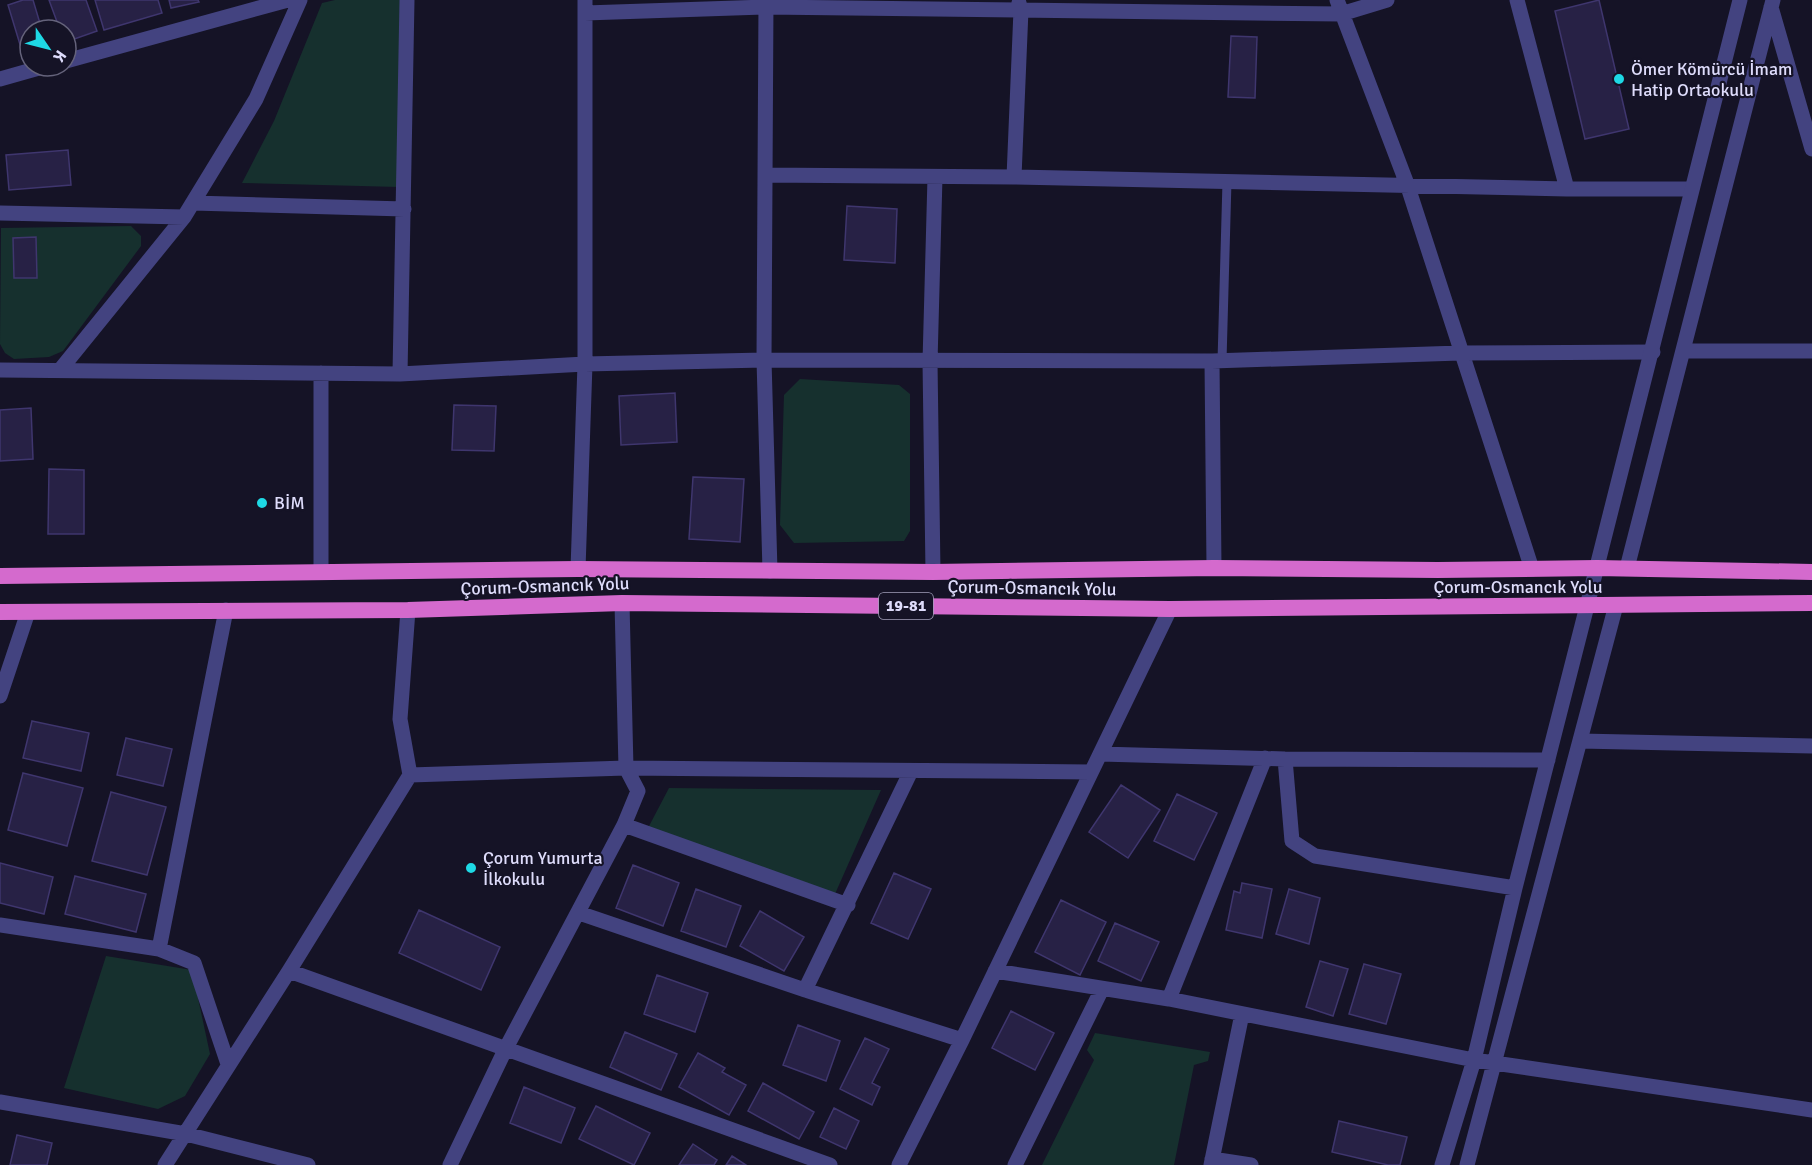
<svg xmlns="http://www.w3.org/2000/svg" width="1812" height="1165" viewBox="0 0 1812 1165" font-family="Signika,sans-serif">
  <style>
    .green { fill: #16302e }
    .building { fill: #272145; stroke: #3f366e; stroke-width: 1.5 }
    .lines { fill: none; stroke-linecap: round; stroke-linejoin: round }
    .service { stroke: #434380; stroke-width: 9 }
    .minor { stroke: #434380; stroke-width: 15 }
    .tertiary { stroke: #434380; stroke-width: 15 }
    .trunk { stroke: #d46acd; stroke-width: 16 }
    .poi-dot { fill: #1ed9e5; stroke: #151326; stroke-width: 2 }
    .labels { text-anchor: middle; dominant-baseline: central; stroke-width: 4.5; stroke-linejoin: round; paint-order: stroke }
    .shield { fill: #151326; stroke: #a2a0bb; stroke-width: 1.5 }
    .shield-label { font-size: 16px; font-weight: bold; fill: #dedcfb }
    .poi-label { font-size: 18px; fill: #dedcfb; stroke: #151326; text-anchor: start }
    .street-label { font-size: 18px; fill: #dedcfb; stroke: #151326 }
  </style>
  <rect width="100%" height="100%" fill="#151326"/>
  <!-- green -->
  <path class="green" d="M335 0H400L399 187 242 183 274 121 322 3Z
    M131 226 141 236V246L63 351 49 357 14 359 5 353 0 344 1 228Z
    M800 379 899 385 910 394V531L904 541 794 543 780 525 784 395Z
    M669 788 881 790 835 894 648 828Z
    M106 956 192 970 210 1054 185 1096 158 1109 64 1088Z
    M1095 1033 1210 1052 1208 1061 1194 1065 1174 1165H1042L1094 1060 1087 1050Z"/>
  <!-- building -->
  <path class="building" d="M23 0H33L42 30H30V49L22 51 8 5Z
    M49 0H86L97 31 66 42V30H60Z
    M95 0H158L162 13 104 30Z
    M169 0H198L199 2 171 8Z
    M1599 0 1629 129 1585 139 1555 11Z
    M1231 36 1257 37 1255 98 1228 97Z
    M68 150 71 185 9 190 6 155Z
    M847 206 897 209 895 263 844 260Z
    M36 237 37 278H14L13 238Z
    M675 393 677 442 621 445 619 396Z
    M454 405 496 406 494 451 452 450Z
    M31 408 33 459 0 461V410Z
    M49 469 84 470V534H48Z
    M693 477 744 479 740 542 689 539Z
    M32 721 89 733 81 771 23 758Z
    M126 738 172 749 163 786 117 775Z
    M23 773 83 788 67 846 8 830Z
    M1121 785 1160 810 1128 858 1089 832Z
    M111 792 166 807 147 875 92 861Z
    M1177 794 1217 813 1194 860 1154 841Z
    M0 863 53 877 44 914 0 903Z
    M633 865 679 883 663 926 616 908Z
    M894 873 931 889 908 939 871 923Z
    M75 876 146 894 136 932 65 914Z
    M1242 883 1272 889 1262 938 1226 930 1234 891 1240 893Z
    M696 889 741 906 726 947 681 931Z
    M1289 889 1320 898 1309 944 1276 934Z
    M1061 900 1106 922 1080 975 1035 952Z
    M419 910 500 947 481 990 399 953Z
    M760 911 804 937 784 971 740 946Z
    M1115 923 1159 942 1141 981 1098 961Z
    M1320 961 1348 969 1333 1016 1306 1007Z
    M1364 964 1401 974 1386 1024 1349 1014Z
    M657 975 708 993 695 1032 644 1014Z
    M1011 1011 1054 1033 1035 1070 992 1048Z
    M798 1025 840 1041 826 1081 783 1065Z
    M625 1032 677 1054 661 1090 610 1067Z
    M865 1038 889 1049 872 1083 880 1087 872 1105 840 1089Z
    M698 1053 725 1068 722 1072 746 1085 729 1115 679 1087Z
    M763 1083 814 1112 799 1139 748 1111Z
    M524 1087 575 1108 561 1143 510 1123Z
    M596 1106 650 1133 634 1165 579 1139Z
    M834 1108 859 1121 846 1149 820 1137Z
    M1339 1121 1407 1137 1400 1165H1388L1332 1152Z
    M17 1135 52 1143 47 1165H10Z
    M693 1144 717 1160 714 1165H679Z
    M732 1156 746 1165H726Z"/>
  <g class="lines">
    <!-- service -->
    <path class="service" d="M1222 361 1227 181"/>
    <!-- minor -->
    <path class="minor" d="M766 0 764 360 770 571
      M1337 0 1407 184 1532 569
      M1517 0 1567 189
      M1771 7 1812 149
      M585 13 766 7 1341 14 1387 0
      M66 61 288 0
      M0 79 46 66
      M765 175 1014 177 1567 189H1691
      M1014 177 1021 10 1019 3
      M193 203 404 209
      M0 213 184 217
      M1683 351H1812
      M1212 361 1214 568
      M0 370 400 374 585 364 764 360 1212 361 1460 353 1653 352
      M60 370 184 217 256 99 300 0
      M321 373V572
      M400 374 407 0
      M1627 568 1773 0
      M578 569 585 364V0
      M933 572 930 362 935 177
      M0 696 28 612
      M1580 741 1812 746
      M1100 754 1285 759 1548 760
      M1285 759 1292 841 1315 856 1515 888
      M410 775 626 768 1091 772
      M624 825 848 905
      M579 913 805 990 962 1040
      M0 925 159 949 194 963 228 1064
      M159 949 226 610
      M289 971 830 1165
      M995 971 1169 999 1474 1060 1812 1110
      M805 990 911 771
      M1169 999 1265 758
      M0 1102 186 1134 308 1165
      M1212 1159 1251 1165
      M165 1165 289 971 410 775 400 719 408 610
      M450 1165 505 1050 624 825 638 791 626 768 622 603
      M899 1165 962 1040 1170 609
      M1015 1165 1102 989
      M1211 1165 1242 1014
      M1442 1165 1474 1060 1515 888 1587 606
      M1467 1165 1616 605"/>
    <!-- tertiary -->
    <path class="tertiary" d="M1587 606 1740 0"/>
    <!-- trunk -->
    <path class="trunk" d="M0 576 578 569 933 572 1214 568 1438 570 1597 568 1812 572
      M0 612 408 610 622 603 1170 609 1812 603"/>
  </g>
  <!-- markers -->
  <g class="poi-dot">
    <circle cx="1619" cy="79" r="6"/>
    <circle cx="262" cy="503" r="6"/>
    <circle cx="471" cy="868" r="6"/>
  </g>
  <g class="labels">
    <!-- shield labels -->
    <rect class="shield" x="879" y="593" width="54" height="26" rx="4.5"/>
    <g class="shield-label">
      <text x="906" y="606">19-81</text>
    </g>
    <!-- poi labels -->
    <g class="poi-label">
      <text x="1631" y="69">Ömer Kömürcü İmam<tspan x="1631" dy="21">Hatip Ortaokulu</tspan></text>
      <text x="274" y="503">BİM</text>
      <text x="483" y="858">Çorum Yumurta<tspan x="483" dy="21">İlkokulu</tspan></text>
    </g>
    <!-- street labels -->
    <g class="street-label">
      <text transform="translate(545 586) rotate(-2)">Çorum-Osmancık Yolu</text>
      <text x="1518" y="587">Çorum-Osmancık Yolu</text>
      <text transform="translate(1032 588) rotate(1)">Çorum-Osmancık Yolu</text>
    </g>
  </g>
  <!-- north arrow -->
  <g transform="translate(48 48) rotate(125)"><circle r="28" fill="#151326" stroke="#65637b" stroke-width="1.5"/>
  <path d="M0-4.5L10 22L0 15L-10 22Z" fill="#1ed9e5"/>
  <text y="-9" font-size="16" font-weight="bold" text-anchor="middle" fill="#dedcfb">K</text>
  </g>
</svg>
